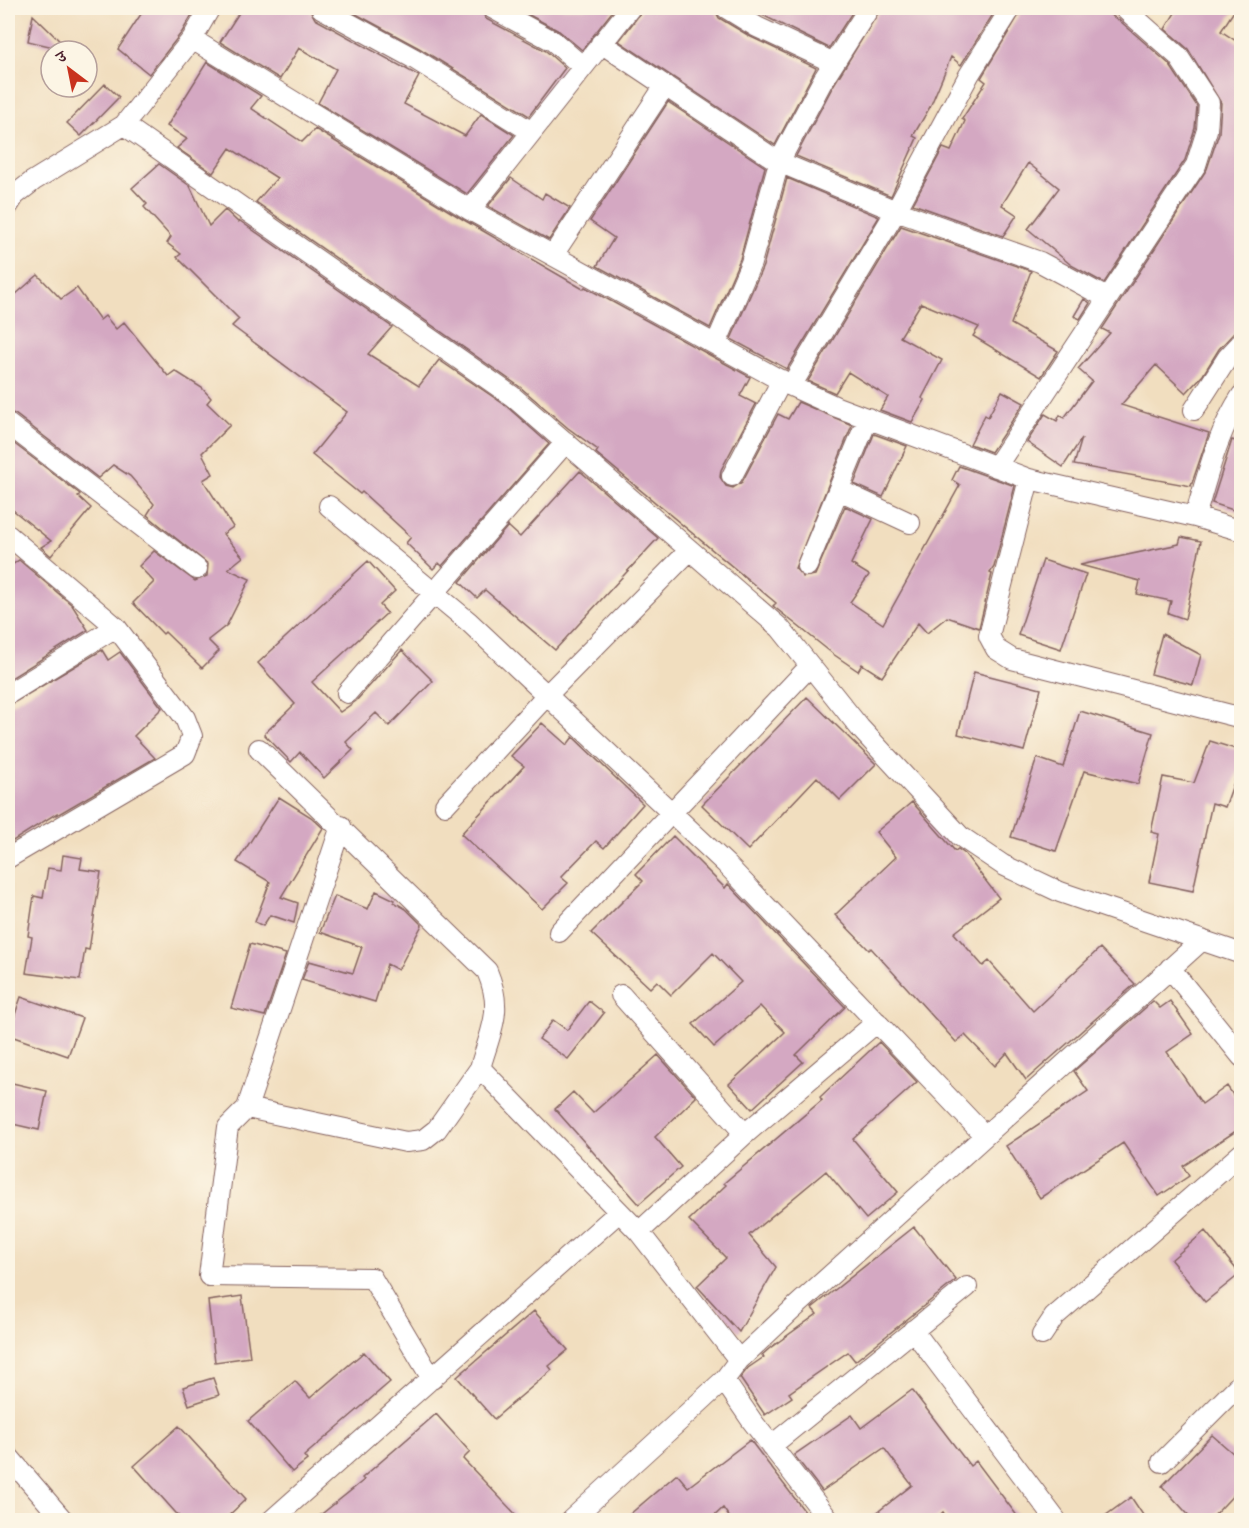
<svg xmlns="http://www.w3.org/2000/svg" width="1249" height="1528" viewBox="0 0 1249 1528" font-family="Vollkorn,'Noto Serif Devanagari',serif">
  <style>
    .building { fill: #d4a8c2 }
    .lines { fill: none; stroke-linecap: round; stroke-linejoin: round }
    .street-casing { stroke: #84625f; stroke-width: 22 }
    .street { stroke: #fff; stroke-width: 20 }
  </style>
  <rect width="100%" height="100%" fill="#fcf5e5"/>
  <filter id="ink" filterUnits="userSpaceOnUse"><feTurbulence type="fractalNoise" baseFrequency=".0167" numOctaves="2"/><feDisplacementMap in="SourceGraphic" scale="12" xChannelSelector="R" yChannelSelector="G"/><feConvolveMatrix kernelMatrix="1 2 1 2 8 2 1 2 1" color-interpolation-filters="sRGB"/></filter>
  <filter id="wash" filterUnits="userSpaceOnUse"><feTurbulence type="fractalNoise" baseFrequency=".008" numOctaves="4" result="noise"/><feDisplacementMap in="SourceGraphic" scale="24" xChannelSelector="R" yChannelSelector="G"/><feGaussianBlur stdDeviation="1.35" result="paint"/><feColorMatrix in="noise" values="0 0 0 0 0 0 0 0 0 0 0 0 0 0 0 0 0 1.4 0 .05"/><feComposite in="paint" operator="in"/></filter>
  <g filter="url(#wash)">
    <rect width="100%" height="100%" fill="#f1debf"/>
    <g id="blocks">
      <!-- building -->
      <path class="building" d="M145 8H196L182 32 149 74 118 49Z
        M242 8H309L315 19 419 76 404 104 465 136 481 114 514 135 467 194 318 103 336 69 299 48 280 79 220 42Z
        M345 8H480L486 19 546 51 565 68 529 116 419 48Z
        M516 8H615L582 50 559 31Z
        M642 8H714L719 18 751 37 816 68 775 145 619 41 639 15Z
        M748 8H855L829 48Z
        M881 8H997L961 65 951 57 930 107 913 136 917 138 891 196 796 156 833 86Z
        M1023 8H1100L1120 21 1169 64 1197 106 1195 128 1185 160 1104 283 1071 265 1028 229 1059 188 1028 163 1002 205 1017 215 1003 236 913 204 943 148 951 151 965 121 962 119 986 82 981 78Z
        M1178 8H1236L1221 31 1242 45V330L1234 333 1219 349 1203 375 1186 393 1156 365 1121 405 1209 433 1191 486 1074 465 1082 438 1063 467 1027 442 1045 414 1057 421 1060 415 1064 418 1092 381 1078 369 1110 333 1102 329 1207 169 1219 133 1221 103 1188 49 1165 29Z
        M33 15 70 51 28 41Z
        M207 62 261 96 251 108 302 142 315 129 464 220 583 289 585 287 750 377 740 396 756 404 721 470 720 477 726 486 733 488 742 482 778 414 788 419 798 402 852 425 795 568 803 577 815 575 845 506 873 519 851 564 869 575 850 602 883 624 960 485 952 480 959 466 1015 486 994 567 990 573 992 574 979 628 947 617 927 633 918 623 882 677 862 664 858 671 833 654 773 606 776 603 596 453 598 450 568 428 520 387 256 202 277 178 230 148 213 173 177 148 187 139 167 126Z
        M105 84 119 97 81 136 67 123Z
        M668 102 765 167 740 259 710 328 597 266 614 238 590 221Z
        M159 164 190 186 209 226 225 210 238 222 240 221 392 327 368 354 419 386 439 360 505 405 549 444 442 566 439 563 433 569 406 543 411 537 362 492 360 494 312 455 347 412 232 326 239 319 177 257 181 254 167 243 171 237 144 207 147 204 132 188Z
        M511 178 542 199 545 193 570 208 549 240 488 206Z
        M787 178 879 217 787 369 731 339 763 266Z
        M901 226 1031 271 1011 324 1058 351 1041 377 973 336 979 327 921 303 900 337 942 360 922 398 925 400 912 422 880 410 888 397 848 372 835 393 808 381Z
        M38 275 61 299 77 288 100 320 105 316 116 329 124 322 168 376 175 371 202 388 211 398 207 403 230 425 202 453 213 474 203 480 233 527 223 534 243 557 228 569 250 579 227 625 208 640 219 651 202 668 165 632 163 634 133 603 154 582 139 566 154 551 195 581 207 576 208 564 147 515 154 504 130 476 113 465 98 478 15 414 8 412V301Z
        M1084 299 1090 303 1080 319 1074 316Z
        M1002 391 1024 403 991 452 970 444 985 415 988 417Z
        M874 434 907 446 883 497 854 484Z
        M8 439 80 494 78 496 91 508 51 556 41 547 51 541 8 506Z
        M1232 440 1242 443V513L1212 503Z
        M580 471 658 538 555 650 485 590 477 598 460 582 508 526 520 537Z
        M1181 537 1201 541 1185 619 1168 613 1171 601 1137 594 1140 581 1080 565 1179 544Z
        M19 560 72 605 88 630 8 680V568Z
        M1043 560 1086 574 1061 649 1018 635Z
        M368 561 395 591 380 605 387 613 312 682 340 712 356 701 402 650 433 681 389 726 376 713 346 742 353 750 324 778 300 752 291 762 264 734 295 704 258 663Z
        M1162 634 1201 655 1193 685 1151 674Z
        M102 650 108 660 120 652 162 708 134 736 155 758 57 815V813L8 844V706Z
        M974 672 1041 689 1024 751 958 734Z
        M807 697 876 764 840 800 817 777 748 850 702 805Z
        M1080 711 1153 733 1138 784 1084 771 1056 851 1011 837 1037 758 1063 767Z
        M542 723 567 745 573 737 643 804 604 848 596 841 561 877 568 883 542 909 461 834 524 766 511 756Z
        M1210 741 1242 751V760L1225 807 1212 803 1193 891 1149 882 1159 834 1151 832 1163 777 1194 783Z
        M279 797 311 817 323 828 281 897 298 903 294 923 270 915 263 926 255 922 270 882 237 862Z
        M912 802 955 851 958 849 965 854 999 898 954 933 983 966 989 961 1033 1011 1100 948 1135 984 1026 1080 1007 1053 995 1066 965 1035 956 1042 871 948 869 950 835 915 896 857 876 832Z
        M673 836 725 888 728 884 845 1007 796 1055 803 1062 752 1109 729 1084 785 1032 760 1006 714 1047 693 1024 741 982 713 953 671 995 657 981 650 988 591 933 643 881 636 874Z
        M63 855 82 858 80 869 101 872 89 950 85 949 80 980 26 973 32 937 28 936 34 896 43 898 48 868 61 870Z
        M376 891 395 900 394 902 406 909 422 925 398 970 387 964 375 1002 302 980 309 961 353 973 362 947 320 932 335 896 368 909Z
        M250 944 286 954 265 1016 231 1008Z
        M21 997 82 1018 68 1056 8 1035Z
        M589 1001 604 1013 568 1059 539 1039 553 1020 567 1030Z
        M1153 1001 1160 1008 1170 1001 1193 1034 1167 1052 1202 1104 1227 1086 1242 1108V1127L1183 1166 1189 1176 1159 1196 1123 1143 1040 1198 1006 1146 1088 1091 1074 1071Z
        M879 1042 917 1082 853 1139 898 1192 866 1219 826 1171 749 1235 776 1267 739 1332 697 1286 726 1258 689 1220 726 1185 724 1183 822 1100 820 1097Z
        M658 1055 696 1097 655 1137 681 1167 639 1204 555 1109 573 1092 593 1113Z
        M8 1082 47 1091 39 1130 8 1123Z
        M914 1227 956 1280 855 1361 848 1352 789 1393 792 1397 765 1415 740 1378 748 1368 764 1357 762 1355 770 1348 817 1314 812 1308Z
        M1205 1231 1240 1274 1205 1302 1171 1260Z
        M242 1296 250 1357 215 1362 208 1301Z
        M534 1311 568 1350 549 1366 552 1370 494 1419 457 1377Z
        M364 1352 390 1382 304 1456 307 1460 292 1472 248 1421 295 1381 310 1398Z
        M213 1378 219 1395 189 1405 183 1387Z
        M912 1390 970 1466 976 1461 1021 1521H949L943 1512 933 1521H866L912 1485 884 1448 822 1491 794 1455 852 1415 861 1428Z
        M436 1414 470 1452 463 1459 522 1521H313L364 1480 362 1478Z
        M179 1426 246 1499 223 1521H183L134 1466Z
        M1212 1435 1242 1461V1486L1209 1521H1194L1162 1486Z
        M750 1440 812 1521H732L723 1508 709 1521H622L677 1474 688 1487Z
        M1131 1497 1147 1521H1098Z"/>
    </g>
  </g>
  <g filter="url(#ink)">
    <use href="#blocks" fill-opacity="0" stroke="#84625f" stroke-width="1.5"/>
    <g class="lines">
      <defs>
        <path id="street" d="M321 8 413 58 530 131
          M492 8 553 41 582 66
          M726 8 757 27 834 63
          M1011 8 969 75 896 211 1040 262 1107 298
          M192 39 470 210 791 386 837 407 1029 479 1195 517 1242 531
          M601 43 779 162 896 211 791 386
          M124 125 512 396 780 628 860 728 960 836 1003 865 1060 892 1242 954
          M8 206 15 195 33 181 124 125 192 39 210 8
          M470 210 630 8
          M553 255 664 87
          M716 344 751 263 779 162 823 80 869 8
          M1194 410 1228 357 1242 342
          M8 424 197 569
          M996 467 1196 165 1207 130 1209 103 1178 56 1124 8
          M732 476 782 380
          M1029 479 989 636 996 649 1012 659 1242 718
          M839 490 910 523
          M329 506 469 622 726 864 985 1136
          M1195 517C1208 474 1217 433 1242 395
          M8 535 116 627 185 718 192 736 185 754 8 858
          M807 566 868 418
          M347 693 566 442
          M8 694 116 627
          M259 749 487 971C504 1011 491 1029 480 1068L639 1232
          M445 805 547 695 690 550
          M341 826 247 1108 228 1127 209 1276 372 1278 432 1379
          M559 932 810 666
          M1170 968 1242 1057
          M621 995 745 1134
          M247 1108 406 1142 423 1140 437 1129 480 1068
          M913 1330 1056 1520
          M1042 1335 1054 1317 1242 1153
          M739 1360 639 1232 745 1134 877 1022
          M724 1380 752 1421 829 1520
          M771 1446 967 1287
          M8 1456 63 1520
          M1162 1462 1242 1382
          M272 1520 619 1212
          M571 1520 724 1380 739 1360 792 1310 1202 940"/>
      </defs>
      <!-- street casing -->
      <use href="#street" class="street-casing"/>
      <!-- street -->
      <use href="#street" class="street"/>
    </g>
  </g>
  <!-- margin -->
  <rect width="1249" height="1528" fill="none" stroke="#fcf5e5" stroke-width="30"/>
  <!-- north arrow -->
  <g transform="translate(69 69) rotate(328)"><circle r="28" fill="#fcf5e5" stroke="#b59f9b" stroke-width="1.5"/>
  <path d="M0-4.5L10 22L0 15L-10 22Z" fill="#c8321e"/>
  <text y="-9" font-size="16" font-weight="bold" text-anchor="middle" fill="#4a1f2b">उ</text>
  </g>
</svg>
